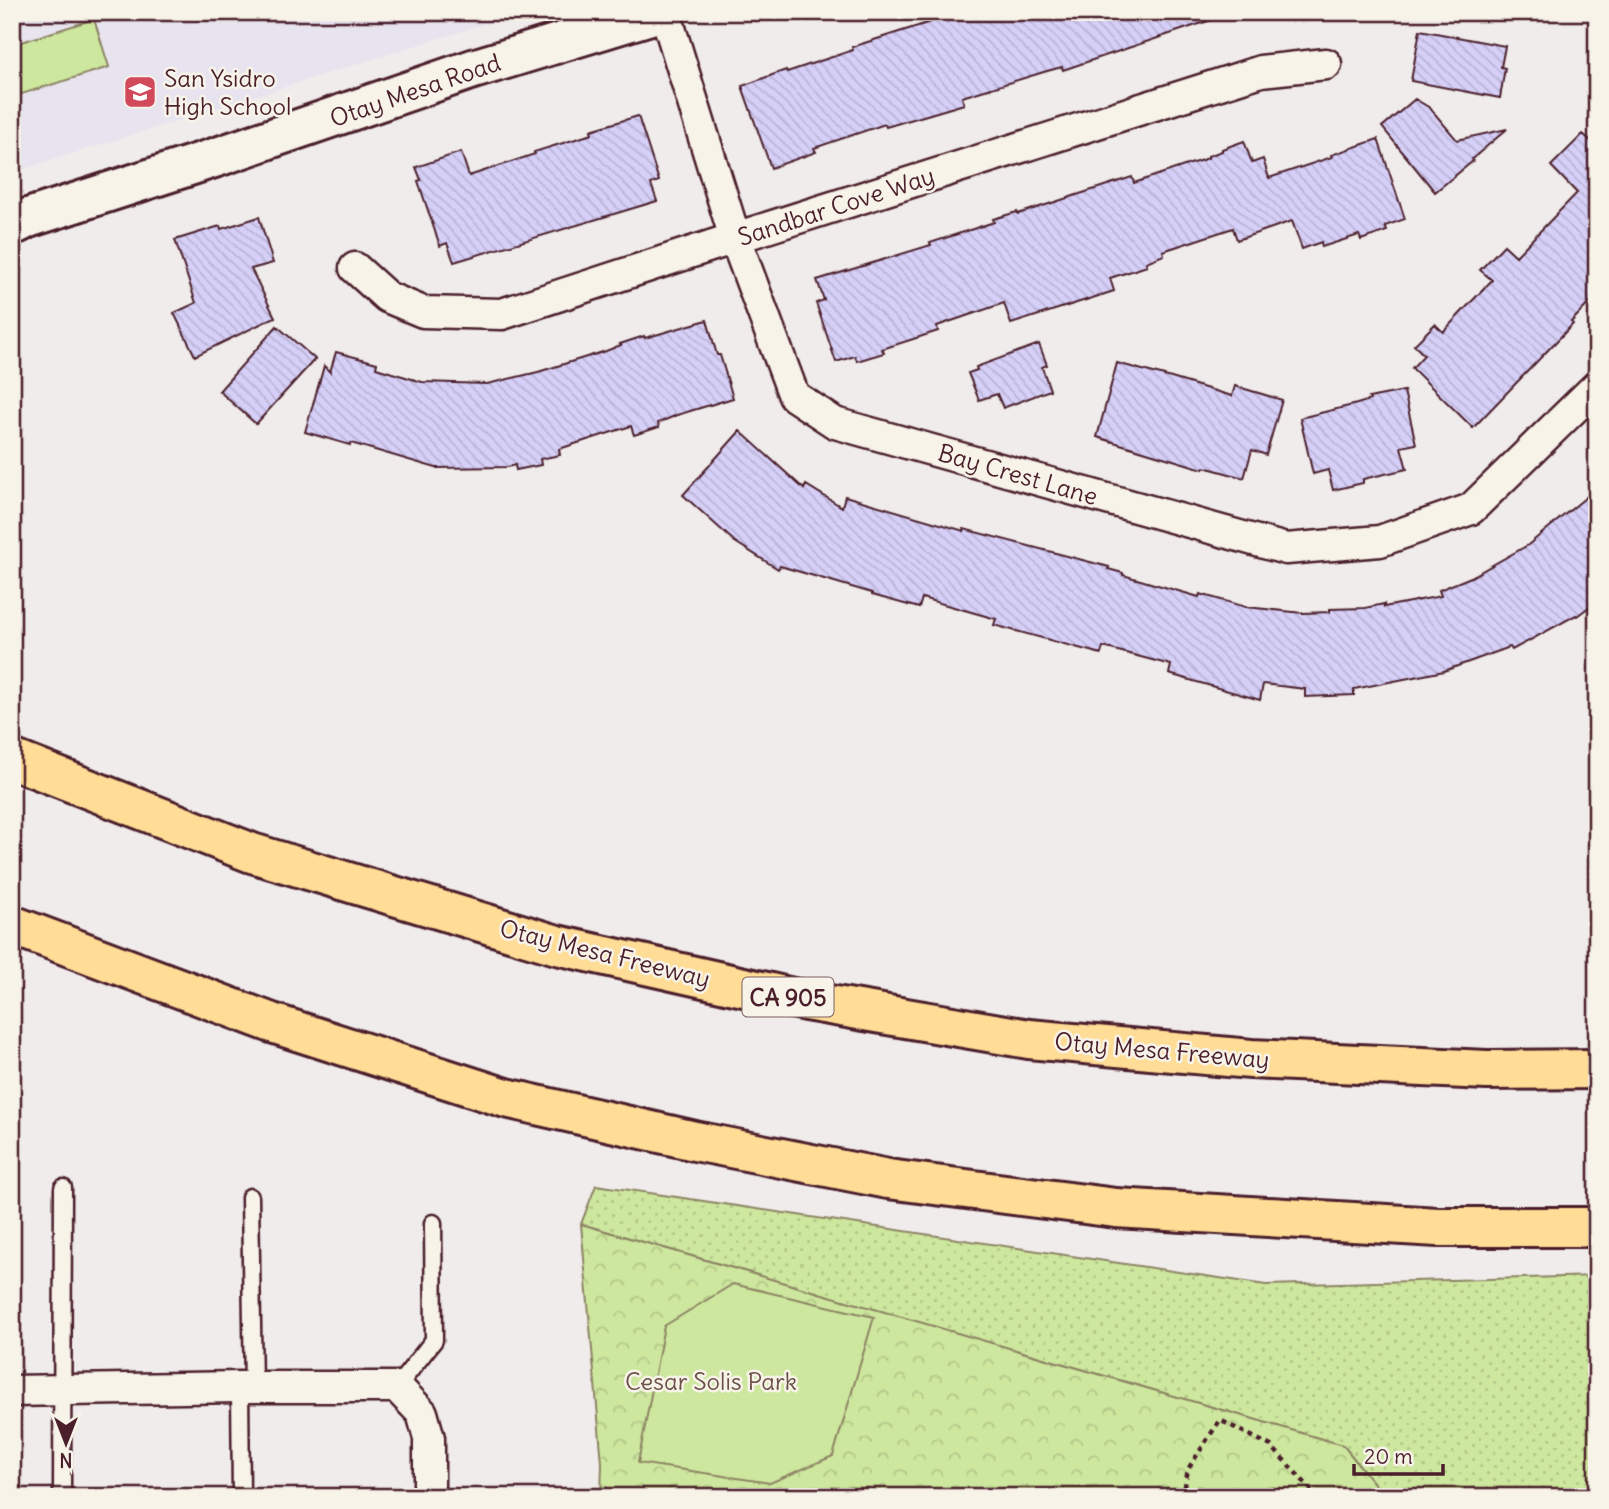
<svg xmlns="http://www.w3.org/2000/svg" width="1609" height="1509" viewBox="0 0 1609 1509" font-family="Delius,sans-serif">
  <style>
    .built { fill: #e8e4ef }
    .grass { fill: url(#grass-dots); stroke: #8c8364; stroke-width: 2 }
    .park { fill: url(#park-crowns); stroke: #8c8364; stroke-width: 2 }
    .pitch { fill: #cde79e; stroke: #8c8364; stroke-width: 2 }
    .building { fill: url(#building-back-hatch); stroke: #4a1f2b; stroke-width: 2 }
    .lines { fill: none; stroke-linecap: round; stroke-linejoin: round }
    .service-casing { stroke: #4a1f2b; stroke-width: 21 }
    .minor-casing { stroke: #4a1f2b; stroke-width: 35 }
    .secondary-casing { stroke: #4a1f2b; stroke-width: 44 }
    .motorway-casing { stroke: #4a1f2b; stroke-width: 44 }
    .path { stroke: #4a1f2b; stroke-width: 4.5; stroke-dasharray: 5 5; stroke-linecap: butt }
    .service { stroke: #f7f3e8; stroke-width: 16 }
    .minor { stroke: #f7f3e8; stroke-width: 30 }
    .secondary { stroke: #f7f3e8; stroke-width: 38 }
    .motorway { stroke: #ffdd96; stroke-width: 38 }
    .labels { text-anchor: middle; dominant-baseline: central; stroke-width: 5; stroke-linejoin: round; paint-order: stroke }
    .shield { fill: #f7f3e8; stroke: #7e5f64; stroke-width: 2 }
    .shield-label { font-size: 23px; font-weight: bold; fill: #4a1f2b }
    .poi-label { font-size: 24px; fill: #4a1f2b; stroke: #f7f3e8; text-anchor: start }
    .street-label { font-size: 24px; fill: #4a1f2b; stroke: #f7f3e8 }
    .park-label { font-size: 24px; fill: #6b5148; stroke: #f7f3e8 }
  </style>
  <defs>
    <pattern id="grass-dots" width="8" height="8" patternUnits="userSpaceOnUse" patternTransform="scale(1.75)"><rect width="8" height="8" fill="#cde79e"/><path d="M2 2h.1M6 6h.1" fill="none" stroke="#b2c688" stroke-width="1.8" stroke-linecap="round"/></pattern>
    <pattern id="park-crowns" width="20" height="18" patternUnits="userSpaceOnUse" patternTransform="scale(1.75)"><rect width="20" height="18" fill="#cde79e"/><path d="M2 6a3 3 0 1 1 6 0M12 15a3 3 0 1 1 6 0" fill="none" stroke="#b2c688"/></pattern>
    <pattern id="building-back-hatch" width="6" height="6" patternUnits="userSpaceOnUse" patternTransform="scale(1.75)"><rect width="6" height="6" fill="#d6d0f8"/><path d="M-1 5l2 2M0 0l6 6M5-1l2 2" fill="none" stroke="#b9b2d5"/></pattern>
  </defs>
  <rect width="100%" height="100%" fill="#f0eceb"/>
  <filter id="ink" filterUnits="userSpaceOnUse"><feTurbulence type="fractalNoise" baseFrequency=".0143" numOctaves="2"/><feDisplacementMap in="SourceGraphic" scale="14" xChannelSelector="R" yChannelSelector="G"/><feConvolveMatrix kernelMatrix="1 2 1 2 8 2 1 2 1" color-interpolation-filters="sRGB"/></filter>
  <g filter="url(#ink)">
    <!-- built -->
    <path class="built" d="M12 12H523L12 173Z"/>
    <!-- grass -->
    <path class="grass" d="M596 1185 1266 1285 1597 1276V1497H1385L1343 1445 581 1224Z"/>
    <!-- park -->
    <path class="park" d="M581 1224 1343 1445 1385 1497H601L602 1463Z"/>
    <!-- pitch -->
    <path class="pitch" d="M94 19 109 67 12 97V45Z
      M733 1284 874 1317 833 1456 770 1483 638 1463 664 1326Z"/>
    <!-- building -->
    <path class="building" d="M962 12H1219L1220 17 1063 70 1062 67 1047 71 962 97 964 104 886 127 885 124 814 148 816 152 771 168 742 86 786 70 787 72 853 50 852 47Z
      M1420 30 1505 46 1501 67 1505 68 1500 98 1411 81Z
      M1415 99 1430 108 1457 140 1507 129 1472 159 1473 161 1435 192 1382 127Z
      M638 116 659 181 651 184 657 201 454 262 447 243 440 246 418 181 421 180 416 167 461 152 469 176 535 154 534 152 592 134 591 130Z
      M1583 134 1597 146V295L1571 322 1573 324 1473 428 1412 368 1424 355 1414 345 1435 324 1443 332 1492 280 1480 270 1504 245 1516 256 1577 193 1551 166Z
      M1378 139 1405 219 1385 226 1387 231 1361 240 1359 235 1322 247 1321 242 1302 249 1292 221 1237 240 1233 228 1163 251 1164 255 1146 262 1147 266 1110 278 1114 291 1011 324 1004 303 937 326 938 331 882 349 884 353 857 361 855 356 836 362 816 303 824 300 817 280 931 245 930 243 994 222 993 219 1017 212 1018 214 1132 177 1134 183 1208 158V156L1222 151V149L1244 141 1252 163 1263 159 1269 178 1332 157 1331 155Z
      M259 217 273 263 251 269 275 317 195 356 174 313 196 303 175 240 220 226 221 229Z
      M707 320 717 355H720L733 398 677 415 658 423 659 427 634 435 631 426 559 449 560 455 540 459 541 465 516 470 515 465 508 467 436 468 351 443 350 445 305 432 324 366 330 372 336 352 377 363 376 368 422 382 487 384 538 372 606 351 621 345 620 344 644 336 645 338Z
      M277 326 315 359 256 424 219 391Z
      M1039 344 1047 365 1042 367 1050 390 1003 408 997 394 979 400 968 373 977 370 976 367Z
      M1117 363 1168 377 1232 396 1235 386 1282 400 1266 455 1252 450 1244 478 1204 467 1203 469 1097 437Z
      M1404 391 1416 444 1401 447 1407 469 1363 479V483L1333 490 1328 470 1313 474 1300 418 1357 404 1370 400 1369 398Z
      M740 431 804 489 806 485 842 507 845 496 964 531V529L1109 567 1108 569 1123 573V575L1199 597 1200 594 1246 607 1303 613 1330 612V609L1365 608 1384 604V607L1441 596 1439 590 1471 577 1528 545 1597 488V601L1577 616 1576 615 1512 650 1510 647 1444 671 1354 689V695L1305 697V689L1263 684 1260 700 1169 674 1171 665 1103 647 1101 654 994 625 996 619 922 598 919 608 872 595V593L780 566 778 569 735 542 683 495Z"/>
    <g class="lines">
      <defs>
        <path id="service" d="M250 1197 253 1387
          M240 1387 241 1497
          M397 1387 434 1340 433 1223
          M62 1497 63 1188"/>
        <path id="minor" d="M665 12 735 238 794 396 835 423 1286 549 1380 541 1471 509 1597 386
          M355 268 387 297 423 312 502 314 735 238 1261 71 1326 64
          M12 1391 240 1387H397L422 1413 429 1438V1497"/>
        <path id="secondary" d="M12 226 28 218 217 157 473 69 660 12"/>
        <path id="motorway" d="M12 759 252 853 557 945 806 1001 1029 1039 1251 1059 1487 1070 1597 1069
          M12 925 272 1023 506 1098 695 1141 888 1179 1116 1208 1438 1227H1597"/>
      </defs>
      <!-- service casing -->
      <use href="#service" class="service-casing"/>
      <!-- minor casing -->
      <use href="#minor" class="minor-casing"/>
      <!-- secondary casing -->
      <use href="#secondary" class="secondary-casing"/>
      <!-- motorway casing -->
      <use href="#motorway" class="motorway-casing"/>
      <!-- path -->
      <path class="path" d="M1183 1497 1188 1469 1220 1420 1271 1446 1318 1497"/>
      <!-- service -->
      <use href="#service" class="service"/>
      <!-- minor -->
      <use href="#minor" class="minor"/>
      <!-- secondary -->
      <use href="#secondary" class="secondary"/>
      <!-- motorway -->
      <use href="#motorway" class="motorway"/>
    </g>
  </g>
  <!-- icons -->
  <defs>
    <symbol id="school-square" viewBox="-11 -11 22 22"><rect x="-9" y="-9" width="18" height="18" rx="4" fill="#d1495b" stroke="#f7f3e8"/><path d="M0-5L7-2L0 1L-7-2ZM-4 1L0 2.5L4 1V4Q0 6-4 4Z" fill="#fff"/></symbol>
  </defs>
  <g fill-rule="evenodd">
    <use href="#school-square" x="121" y="73" width="38" height="38"/>
  </g>
  <g class="labels">
    <!-- shield labels -->
    <rect class="shield" x="742.5" y="977.5" width="91" height="39" rx="5"/>
    <g class="shield-label">
      <text x="788" y="997">CA 905</text>
    </g>
    <!-- poi labels -->
    <g class="poi-label">
      <text x="164" y="78">San Ysidro<tspan x="164" dy="28">High School</tspan></text>
    </g>
    <!-- street labels -->
    <g class="street-label">
      <text transform="translate(415 90) rotate(-19)">Otay Mesa Road</text>
      <text transform="translate(836 206) rotate(-18)">Sandbar Cove Way</text>
      <text transform="translate(1018 474) rotate(16)">Bay Crest Lane</text>
      <text transform="translate(605 953) rotate(14)">Otay Mesa Freeway</text>
      <text transform="translate(1162 1050) rotate(5)">Otay Mesa Freeway</text>
    </g>
    <!-- park labels -->
    <g class="park-label">
      <text x="711" y="1381">Cesar Solis Park</text>
    </g>
  </g>
  <!-- margin -->
  <rect width="1609" height="1509" fill="none" stroke="#f7f3e8" stroke-width="42"/>
  <rect x="21" y="21" width="1567" height="1467" fill="none" stroke="#4a1f2b" stroke-width="2.5" filter="url(#ink)"/>
  <!-- north arrow -->
  <g transform="translate(66 1443) rotate(180)" stroke="#f7f3e8" stroke-width="5" paint-order="stroke">
  <path d="M0-5L12 26L0 18L-12 26Z" fill="#4a1f2b"/>
  <text y="-10" font-size="19" font-weight="bold" text-anchor="middle" fill="#4a1f2b">N</text>
  </g>
  <!-- scale -->
  <path d="M1354 1464v10h89v-10" fill="none" stroke="#4a1f2b" stroke-width="3.5"/>
  <text x="1364" y="1464" font-size="21" fill="#4a1f2b" stroke="#f7f3e8" stroke-width="5" paint-order="stroke">20 m</text>
</svg>
